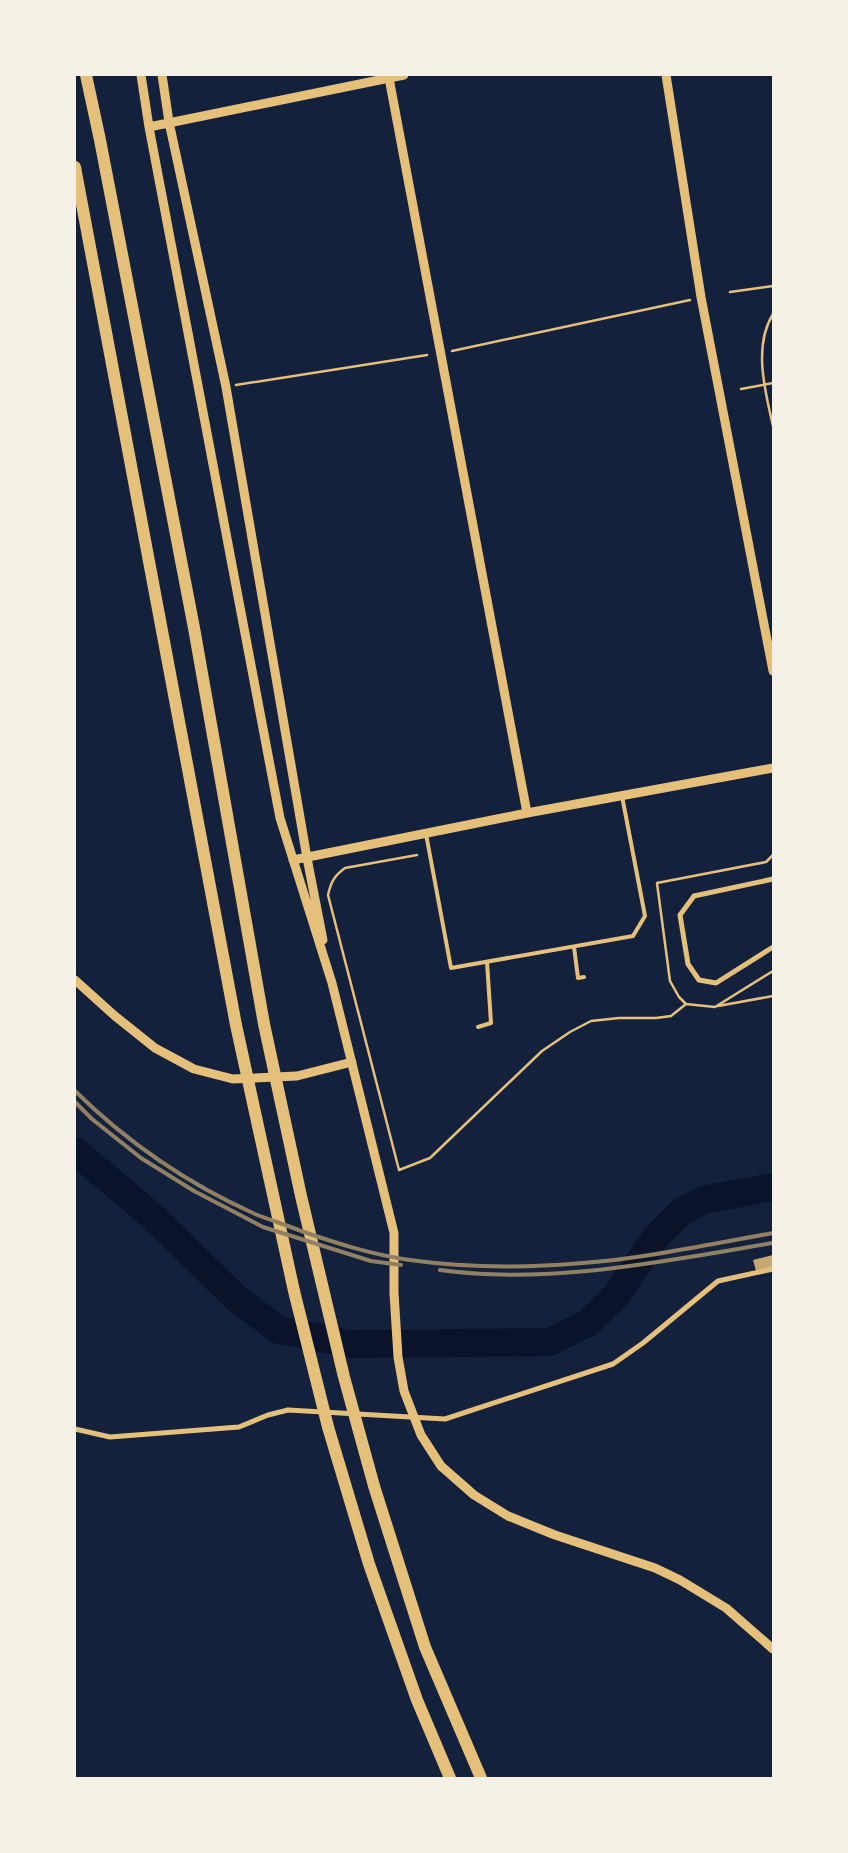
<svg xmlns="http://www.w3.org/2000/svg" width="848" height="1853" viewBox="0 0 848 1853" font-family="'Varela Round',sans-serif">
  <style>
    .lines { fill: none; stroke-linecap: round; stroke-linejoin: round }
    .river { stroke: #0b132b; stroke-width: 28 }
    .building { fill: #c6a872 }
    .path { stroke: #e5c07b; stroke-width: 2.5 }
    .service { stroke: #e5c07b; stroke-width: 4 }
    .minor { stroke: #e5c07b; stroke-width: 5 }
    .tertiary { stroke: #e5c07b; stroke-width: 9 }
    .motorway { stroke: #e5c07b; stroke-width: 12 }
    .rail { stroke: #918062; stroke-width: 4 }
  </style>
  <rect width="100%" height="100%" fill="#14213d"/>
  <g class="lines">
    <!-- river -->
    <path class="river" d="M75 1151 151 1215 237 1299 279 1330 351 1344 550 1342 588 1323 615 1297 656 1237 680 1213 703 1200 773 1187"/>
  </g>
  <!-- building -->
  <path class="building" d="M773 1255V1267L756 1271 753 1260Z"/>
  <g class="lines">
    <!-- path -->
    <path class="path" d="M730 292 773 286
      M773 314C753 346 765 391 773 426
      M452 351 690 300
      M236 385 427 355
      M741 389 773 383
      M417 855 345 868C334 876 331 882 328 895L399 1170 430 1158 542 1051 570 1032 591 1021 619 1018H656L671 1016 686 1004
      M773 855 766 862 657 883 670 981 679 997 686 1004 715 1007 773 971
      M718 1006 773 996"/>
    <!-- service -->
    <path class="service" d="M426 834 451 968 633 936 645 916 622 796
      M574 947 578 978 584 977
      M478 1027 491 1023 487 962"/>
    <!-- minor -->
    <path class="minor" d="M773 879 694 896 680 915 688 964 699 980 716 983 773 947
      M75 1429 110 1437 239 1427 268 1415 288 1410 445 1419 613 1364 643 1343 718 1281 773 1269"/>
    <!-- tertiary -->
    <path class="tertiary" d="M141 75 149 127 280 818 332 983 394 1233V1293L398 1357 404 1391 421 1435 441 1466 474 1495 508 1516 555 1535 655 1568 680 1580 726 1608 773 1649
      M162 75 169 122 226 387 307 858 323 940
      M666 75 701 297 773 671
      M389 78 527 813
      M149 127 404 75
      M293 860 527 813 773 768
      M75 980 115 1016 155 1048 194 1069 233 1079 297 1076 352 1062"/>
    <!-- motorway -->
    <path class="motorway" d="M86 75 100 140 194 628 264 1024 301 1196 344 1377 374 1486 425 1647 481 1778
      M75 167 236 1025 294 1291 328 1427 369 1564 417 1700 450 1778"/>
    <!-- rail -->
    <path class="rail" d="M75 1091C127 1142 188 1184 255 1214 270 1220 286 1225 301 1231 336 1243 373 1255 410 1260 467 1268 525 1268 583 1263 647 1258 710 1244 773 1233
      M75 1102 92 1119 141 1158 194 1191 263 1227 371 1261 401 1265
      M440 1270C551 1285 664 1261 773 1243"/>
  </g>
  <!-- border -->
  <rect width="848" height="1853" fill="none" stroke="#f6f1e7" stroke-width="152"/>
</svg>
